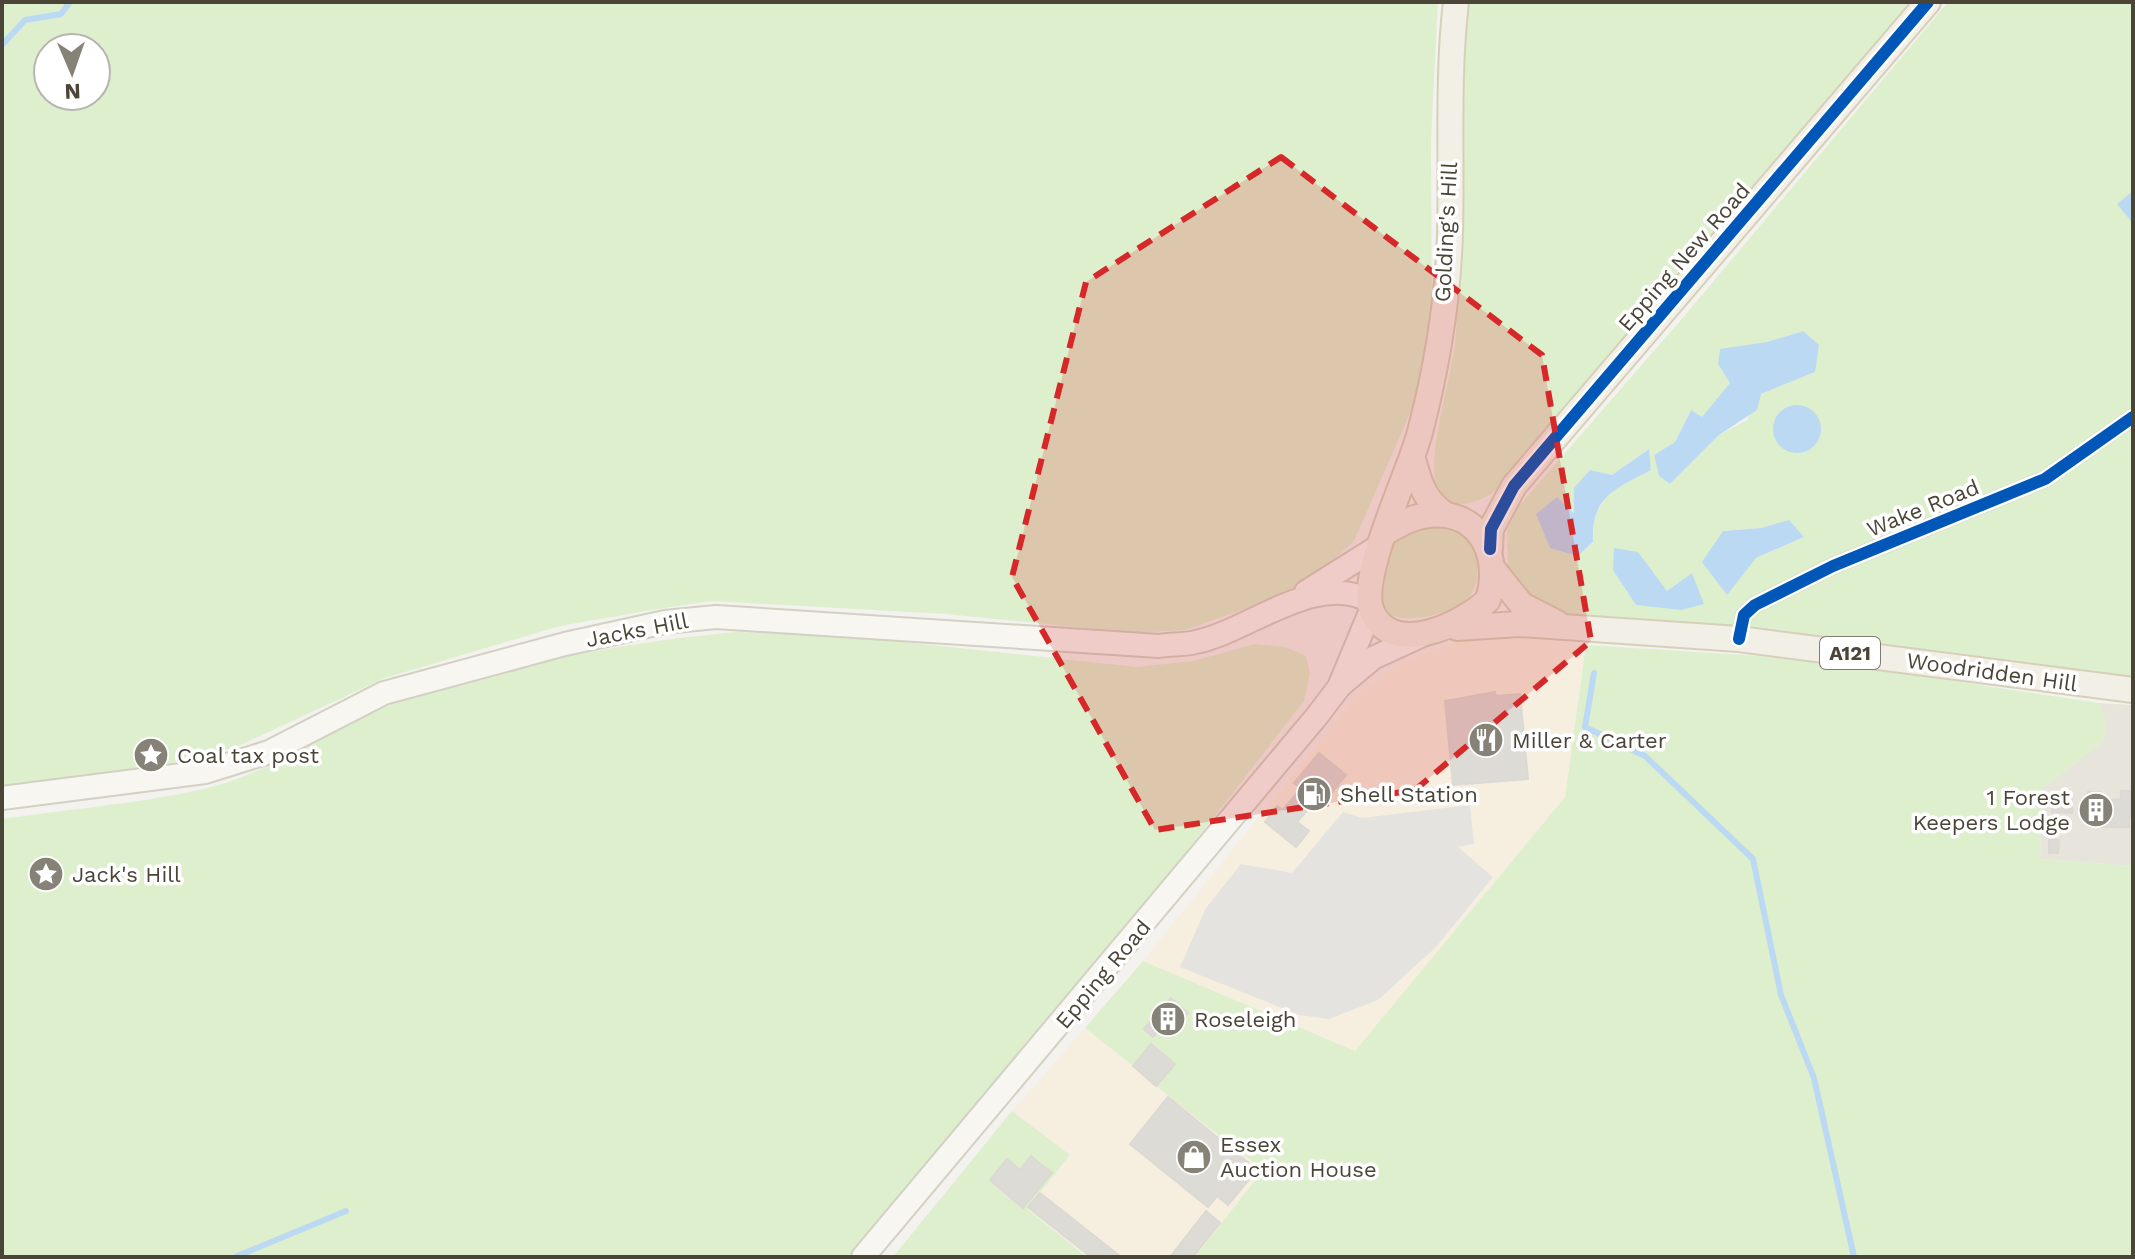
<svg xmlns="http://www.w3.org/2000/svg" width="2135" height="1259" viewBox="0 0 2135 1259" font-family="'Work Sans',sans-serif">
  <style>
    .residential { fill: #e7e4db }
    .commercial { fill: #f6efe0 }
    .green { fill: #deefcd; fill-rule: evenodd }
    .parking { fill: #e5e3df }
    .water { fill: #bcd9f3 }
    .lines { fill: none; stroke-linecap: round; stroke-linejoin: round }
    .stream { stroke: #bcd9f3; stroke-width: 6 }
    .building { fill: #dddbd6; stroke: #dcd9d3; stroke-width: 2 }
    .street-casing { stroke: #d1d0cb; stroke-width: 18 }
    .secondary-casing { stroke: #d3d0c4; stroke-width: 26 }
    .primary-casing { stroke: #d6d0ba; stroke-width: 28 }
    .street { stroke: #fdfdfc; stroke-width: 14 }
    .secondary { stroke: #f7f6f1; stroke-width: 22 }
    .primary { stroke: #f2efe6; stroke-width: 24 }
    .cycleway-casing { stroke: #fff; stroke-width: 17 }
    .cycleway { stroke: #0057b8; stroke-width: 12 }
    .marked { fill: #d62828; fill-opacity: 0.2; stroke: #d62828; stroke-width: 6; stroke-dasharray: 16 10; stroke-linejoin: round }
    .labels { text-anchor: middle; dominant-baseline: central; stroke-width: 7; stroke-linejoin: round; paint-order: stroke }
    .shield { fill: #fff; stroke: #817d74; stroke-width: 2 }
    .shield-label { font-size: 20px; font-weight: bold; fill: #4b4538 }
    .street-label { font-size: 22px; fill: #4b4538; stroke: #fff }
    .poi-label { font-size: 22px; fill: #4b4538; stroke: #fff; text-anchor: start }
  </style>
  <rect width="100%" height="100%" fill="#f3f2ee"/>
  <!-- residential -->
  <path class="residential" d="M2099 703 2133 705V866L2040 859 2042 789 2102 742 2107 725Z"/>
  <!-- commercial -->
  <path class="commercial" d="M1519 637 1586 645 1565 797 1355 1051 1143 961 1359 692 1402 662 1454 642Z
    M1085 1028 1263 1170 1195 1257H1087L1026 1209 1069 1155 1012 1111Z"/>
  <!-- green -->
  <path class="green" d="M2 2H1438L1431 140 1432 335 1428 372 1354 541 1311 580 1248 608 1185 630 1137 633 946 614 712 601 658 609 560 626 385 678 236 747 161 766 2 786ZM48 48H96V96H48Z
    M1465 2H1915L1495 491C1480 503 1448 513 1437 489 1425 461 1451 378 1455 344 1462 273 1459 201 1460 130 1460 88 1463 45 1465 2Z
    M1948 2H2133V191L2118 204 2133 220V685L1555 615 1508 579 1507 530 1518 507 1681 320ZM1803 331 1815 372 1761 394 1747 420 1719 435 1670 484 1654 455 1675 442 1690 411 1702 418 1730 383 1718 364 1720 350 1767 342ZM1649 449 1651 470C1615 489 1592 497 1593 543L1578 556 1575 515 1612 475ZM1788 521 1803 538 1756 558 1723 531 1761 528ZM1691 574 1681 610 1667 591Z
    M1428 522 1471 531C1476 551 1484 580 1468 598 1454 614 1388 632 1380 602 1378 594 1381 580 1382 571 1386 534 1396 536 1428 522Z
    M735 632 837 635 1137 667 1193 661 1255 644 1285 647 1306 656 1310 674 1304 701 1097 968 849 1257H2V819C69 809 147 803 211 787 279 770 333 724 398 702 506 664 621 643 735 632Z
    M1586 645 1807 659 2099 703 2107 725 2102 742 2042 789 2040 859 2133 866V1257H1195L1263 1170 1156 1086 1175 1064 1152 1044 1133 1066 1085 1028 1143 961 1355 1051 1565 797Z
    M1012 1111 1070 1155 1027 1209 1087 1257H893Z"/>
  <!-- parking -->
  <path class="parking" d="M1470 805 1474 844 1458 847 1493 877 1436 947 1378 1000 1329 1019 1299 1015 1180 967 1206 908 1241 864 1292 873 1343 812 1362 818Z"/>
  <!-- water -->
  <path class="water" d="M2133 191V220L2131 221 2117 204Z
    M1803 331 1819 345 1815 372 1761 394 1757 410 1719 435 1670 484 1659 476 1654 455 1675 442 1691 410 1702 417 1730 383 1718 364 1720 349 1767 342Z
    M1773 429a24 24 0 1 1 48 0a24 24 0 1 1-48 0Z
    M1649 449 1651 470C1615 489 1591 497 1593 542L1578 556 1550 548 1536 514 1557 497 1574 514V488L1590 470 1612 475Z
    M1789 520 1804 537 1756 558 1727 595 1702 562 1723 531 1761 528Z
    M1614 548 1638 552 1667 591 1692 573 1704 604 1681 610 1636 605 1613 570Z"/>
  <g class="lines">
    <!-- stream -->
    <path class="stream" d="M2 45 25 20 61 14 70 2
      M1594 673 1585 727 1645 756 1753 859 1781 995 1814 1078 1854 1257
      M235 1257 346 1211"/>
  </g>
  <!-- building -->
  <path class="building" d="M1495 692 1496 696 1520 694 1528 779 1453 785 1445 701Z
    M1319 753 1346 775 1322 805 1316 800 1297 822 1309 831 1296 847 1265 822 1277 806 1283 810 1301 788 1294 783Z
    M2121 791H2131L2133 817H2129V827H2111V800L2121 799Z
    M2088 792H2100V800H2111V827H2097L2096 818H2081V801H2088Z
    M2053 793H2072V813L2052 812Z
    M2049 840H2059L2058 853H2049Z
    M1171 998 1188 1013 1171 1031 1164 1025 1153 1037 1144 1029Z
    M1151 1044 1175 1064 1156 1086 1133 1066Z
    M1168 1097 1257 1170 1228 1205 1217 1196 1208 1207 1130 1144Z
    M1031 1156 1052 1173 1023 1208 990 1180 1007 1159 1020 1170Z
    M1040 1193 1121 1257H1091L1028 1207Z
    M1206 1211 1220 1223 1193 1257H1170Z"/>
  <g class="lines">
    <defs>
      <path id="street" d="M1739 639 1744 615 1755 605 1833 566 2045 479 2133 417"/>
      <path id="secondary" d="M1306 592 1379 546
        M1342 684 1373 658 1425 634
        M2 798 205 772 269 752 384 693 565 644 665 622 716 617 1159 646C1171 644 1184 645 1196 642 1249 631 1316 571 1370 601
        M863 1257 1317 716 1339 687 1371 610"/>
      <path id="primary" d="M1413 459C1420 484 1424 500 1446 515
        M1384 533C1395 527 1406 520 1418 517 1475 503 1503 551 1488 600 1464 623 1393 659 1372 612 1357 577 1410 472 1420 432 1437 367 1448 301 1450 233 1452 157 1447 78 1456 2
        M1490 549 1491 529 1514 486 1928 2
        M1493 569 1522 605 1557 623
        M1457 628 1519 624 1739 639 2133 690"/>
    </defs>
    <!-- street casing -->
    <use href="#street" class="street-casing"/>
    <!-- secondary casing -->
    <use href="#secondary" class="secondary-casing"/>
    <!-- primary casing -->
    <use href="#primary" class="primary-casing"/>
    <!-- street -->
    <use href="#street" class="street"/>
    <!-- secondary -->
    <use href="#secondary" class="secondary"/>
    <!-- primary -->
    <use href="#primary" class="primary"/>
    <defs>
      <path id="cycleway" d="M1490 549 1491 529 1514 486 1928 2
        M1739 639 1744 615 1755 605 1833 566 2045 479 2133 417"/>
    </defs>
    <!-- cycleway casing -->
    <use href="#cycleway" class="cycleway-casing"/>
    <!-- cycleway -->
    <use href="#cycleway" class="cycleway"/>
  </g>
  <!-- marked area -->
  <path class="marked" d="M1281 157 1542 355 1591 641 1415 790 1155 830 1012 577 1086 282Z"/>
  <!-- icons -->
  <defs>
    <symbol id="restaurant-disc" viewBox="-11 -11 22 22"><circle r="9.5" fill="#868278" stroke="#fff"/><path d="M-5-6h1v4h1v-4h1v4h1v-4h1v5L-1.5 .5V6h-2V.5L-5-1ZM5-6V6H3V1.5H1.5Q1.5-4 5-6Z" fill="#fff"/></symbol>
    <symbol id="sight-disc" viewBox="-11 -11 22 22"><circle r="9.5" fill="#868278" stroke="#fff"/><path d="M0-6L1.8-2.2L6-1.7L2.9 1.2L3.7 5.4L0 3.3L-3.7 5.4L-2.9 1.2L-6-1.7L-1.8-2.2Z" fill="#fff"/></symbol>
    <symbol id="fuel-disc" viewBox="-11 -11 22 22"><circle r="9.5" fill="#868278" stroke="#fff"/><path d="M-5.5-6h7V0h2V4h1.3V-2.5L3-4.5l.8-.8L6-3V5H2.5V1h-1V6h-7ZM-4.2-4.7v3.2H.2V-4.7Z" fill="#fff"/></symbol>
    <symbol id="building-disc" viewBox="-11 -11 22 22"><circle r="9.5" fill="#868278" stroke="#fff"/><path d="M-4-6H4V6H1V3H-1V6H-4ZM-2.5-4.3h1.7v1.8h-1.7ZM.8-4.3h1.7v1.8H.8ZM-2.5-1h1.7V.8h-1.7ZM.8-1h1.7V.8H.8Z" fill="#fff"/></symbol>
    <symbol id="shop-disc" viewBox="-11 -11 22 22"><circle r="9.5" fill="#868278" stroke="#fff"/><path d="M-5-2.5h2.3a2.7 3.5 0 0 1 5.4 0H5L5.5 6h-11ZM-1.5-2.5h3a1.5 2.3 0 0 0-3 0Z" fill="#fff"/></symbol>
  </defs>
  <g fill-rule="evenodd">
    <use href="#restaurant-disc" x="1466" y="720" width="40" height="40"/>
    <use href="#sight-disc" x="131" y="735" width="40" height="40"/>
    <use href="#fuel-disc" x="1294" y="774" width="40" height="40"/>
    <use href="#building-disc" x="2076" y="790" width="40" height="40"/>
    <use href="#sight-disc" x="26" y="854" width="40" height="40"/>
    <use href="#building-disc" x="1148" y="999" width="40" height="40"/>
    <use href="#shop-disc" x="1174" y="1137" width="40" height="40"/>
  </g>
  <g class="labels">
    <!-- shield labels -->
    <rect class="shield" x="1820" y="637" width="60" height="32" rx="6"/>
    <g class="shield-label">
      <text x="1850" y="653">A121</text>
    </g>
    <!-- street labels -->
    <g class="street-label">
      <text transform="translate(1446 232) rotate(-87)">Golding's Hill</text>
      <text transform="translate(1684 257) rotate(-49)">Epping New Road</text>
      <text transform="translate(1923 508) rotate(-22)">Wake Road</text>
      <text transform="translate(637 630) rotate(-11)">Jacks Hill</text>
      <text transform="translate(1992 672) rotate(8)">Woodridden Hill</text>
      <text transform="translate(1103 974) rotate(-50)">Epping Road</text>
    </g>
    <!-- poi labels -->
    <g class="poi-label">
      <text x="1512" y="740">Miller &amp; Carter</text>
      <text x="177" y="755">Coal tax post</text>
      <text x="1340" y="794">Shell Station</text>
      <text x="2070" y="797" text-anchor="end">1 Forest<tspan x="2070" dy="25">Keepers Lodge</tspan></text>
      <text x="72" y="874">Jack's Hill</text>
      <text x="1194" y="1019">Roseleigh</text>
      <text x="1220" y="1144">Essex<tspan x="1220" dy="25">Auction House</tspan></text>
    </g>
  </g>
  <!-- border -->
  <rect width="2135" height="1259" fill="none" stroke="#4b4538" stroke-width="8"/>
  <!-- north arrow -->
  <g transform="translate(72 72) rotate(178)"><circle r="38" fill="#ffffff" stroke="#b7b5af" stroke-width="2"/>
  <path d="M0-6L14 30L0 20L-14 30Z" fill="#868278"/>
  <text y="-12" font-size="22" font-weight="bold" text-anchor="middle" fill="#4b4538">N</text>
  </g>
</svg>
